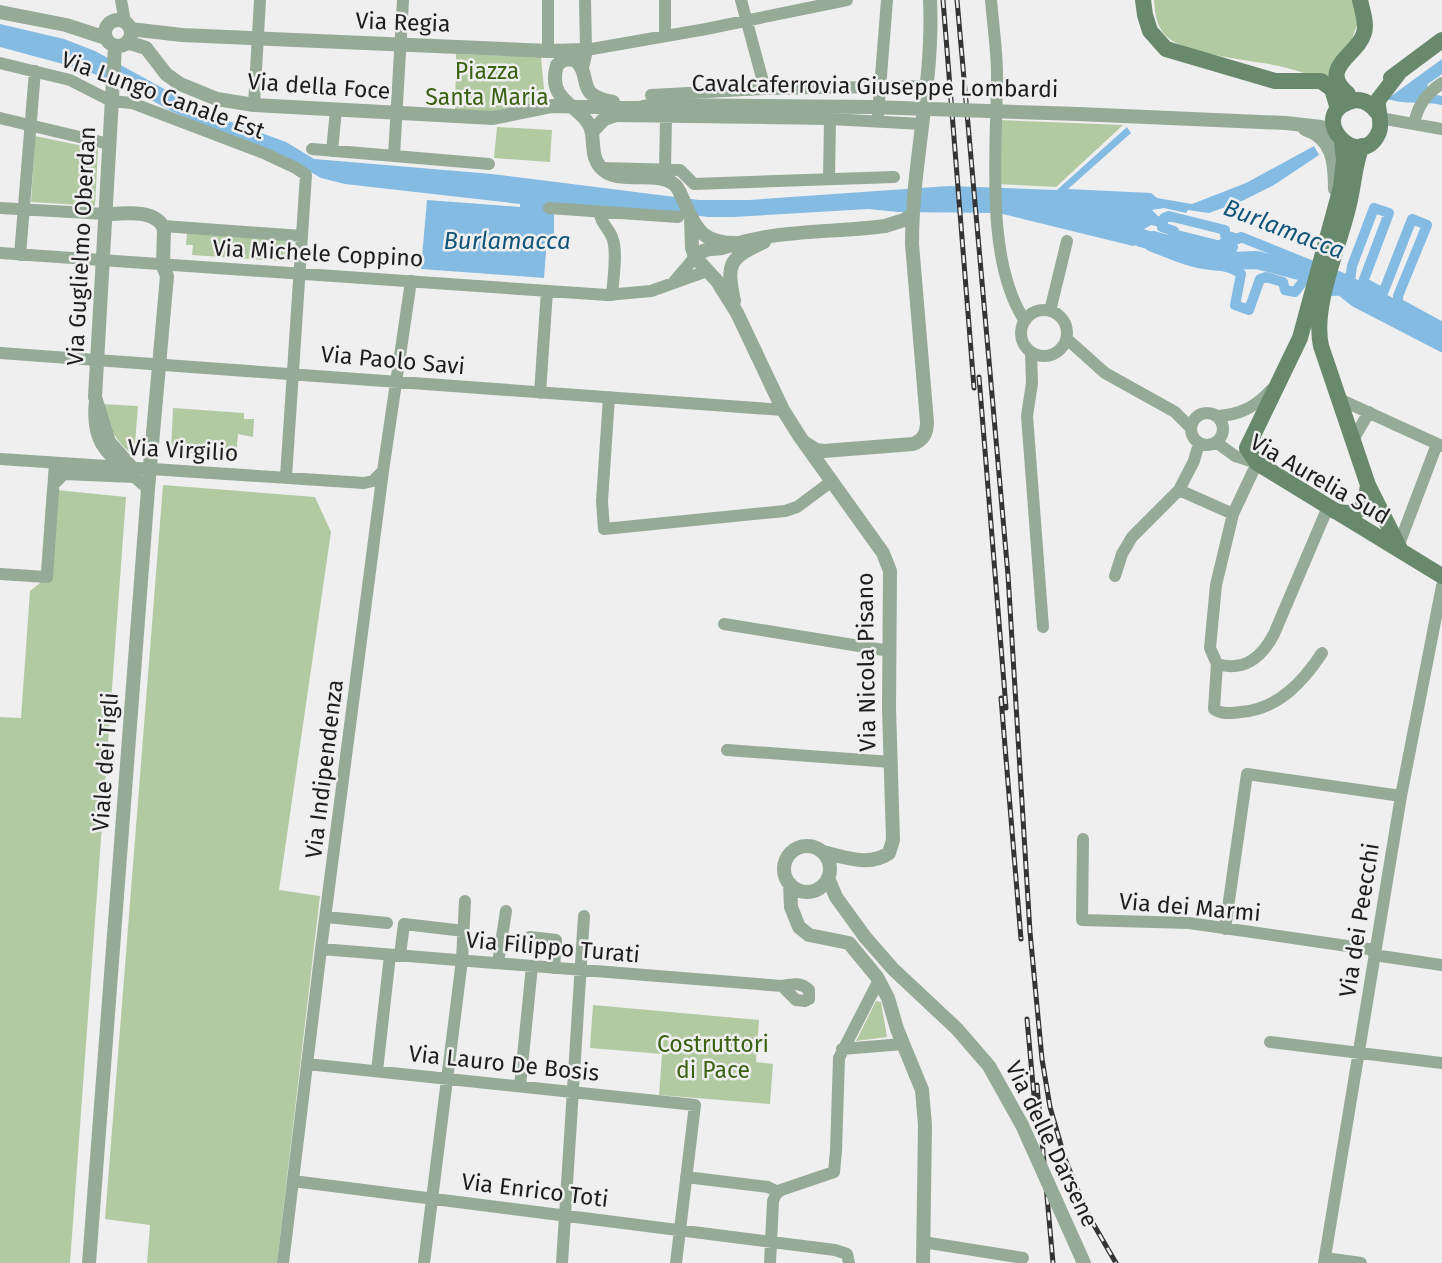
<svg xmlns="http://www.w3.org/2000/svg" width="1442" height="1263" viewBox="0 0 1442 1263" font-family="'Fira Sans',sans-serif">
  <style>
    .green { fill: #b2caa1 }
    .water { fill: #83bbe3 }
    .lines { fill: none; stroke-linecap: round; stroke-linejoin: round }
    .canal { stroke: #83bbe3; stroke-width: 10 }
    .river { stroke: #83bbe3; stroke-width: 18 }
    .minor { stroke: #95aa97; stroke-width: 12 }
    .tertiary { stroke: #95aa97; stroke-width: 14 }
    .secondary { stroke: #69896d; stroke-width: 16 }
    .rail-casing { stroke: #343435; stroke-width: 5 }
    .rail { stroke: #efeff0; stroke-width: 2.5; stroke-dasharray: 8; stroke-linecap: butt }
    .tertiary-bridge { stroke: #95aa97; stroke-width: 14 }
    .labels { text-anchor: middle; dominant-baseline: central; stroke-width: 5; stroke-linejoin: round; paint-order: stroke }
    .street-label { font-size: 23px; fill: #1d1d1e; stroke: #efeff0 }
    .park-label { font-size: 23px; fill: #3b6113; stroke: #efeff0 }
    .water-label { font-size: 24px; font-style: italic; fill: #10547a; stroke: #efeff0 }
  </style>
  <rect width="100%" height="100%" fill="#efeff0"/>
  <!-- green -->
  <path class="green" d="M1154 0H1353L1358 22 1336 84C1317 78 1298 70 1279 66 1253 60 1183 55 1165 35 1156 25 1155 13 1154 0Z
    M456 54 541 57 545 100 490 112 455 111Z
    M999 120 1123 125 1056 187 996 184Z
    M497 127 552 130 550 162 494 158Z
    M35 136 98 149 95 206 31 202Z
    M187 233 293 240 292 262 192 255 193 245H186Z
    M101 404 138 406 134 456C115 441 108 426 101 404Z
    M173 408 244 413V419H254L253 437 238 434 236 456 171 452Z
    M163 485 315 497 331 532 279 890 320 896 277 1263H147L150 1225 105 1219Z
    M47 489 126 497 70 1263H0V717L21 718 30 591 40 583Z
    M876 1001 881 1002 887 1037 856 1041Z
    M593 1005 759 1020 756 1062 773 1064 770 1104 659 1095 662 1054 590 1048Z"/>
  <!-- water -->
  <path class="water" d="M0 24 64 39 95 51 210 114 286 142 314 159 492 174 699 200H749L949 186 1057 190 1127 127 1131 133 1068 189 1151 193 1157 198 1192 204 1246 183 1314 146 1319 155 1274 185 1242 201 1209 213 1188 210 1186 213 1164 208 1152 210 1158 216 1164 218 1162 227 1151 225 1144 229 1147 234 1154 236 1150 246 1139 244 1133 246 999 213 898 212 868 209 733 217H708L652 210 554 212V238L547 239 544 278 421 269 427 200 520 207V204L345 184 321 178 302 167 171 111 120 83 74 67 0 47Z
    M1442 59V74L1428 84 1426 93 1442 96V105C1423 101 1407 105 1387 99Z"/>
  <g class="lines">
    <!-- canal -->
    <path class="canal" d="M1442 327 1398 303V296L1427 225 1412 219 1383 293 1363 282 1389 213 1374 208 1352 266 1350 281 1241 237 1238 239 1225 235V230L1169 216 1164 218 1162 227 1174 231 1173 234 1221 246 1223 243 1233 247 1230 254H1219L1154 236 1150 246C1166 252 1182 260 1198 263 1213 267 1227 263 1241 274L1235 305 1249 310 1260 279 1266 277 1283 282 1285 290 1295 292 1304 280 1332 291 1340 290 1355 302 1442 347"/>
    <!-- river -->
    <path class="river" d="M1133 232 1141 238 1230 261 1257 260 1342 282 1442 333"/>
    <!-- minor -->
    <path class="minor" d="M121 0 125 22
      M548 0V51
      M585 0 586 50 706 29 847 0
      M665 0V36
      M741 0 765 89
      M991 0C993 25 997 50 997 75 997 146 984 260 1025 321
      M0 63 70 80 111 101 132 103 266 154 296 168 306 175 286 477
      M651 95 765 89 927 86
      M254 105 260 0
      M878 114 887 0
      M616 116 830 119 922 124
      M0 118 109 144
      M1380 118 1442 129
      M1414 124C1418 105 1426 94 1442 83
      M312 149 489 164
      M332 151 336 110
      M394 156 403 0
      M602 168 680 170 694 184 894 177
      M665 170 666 117
      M829 179 830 119
      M0 208 105 214
      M549 208 678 217
      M600 212C600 223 608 227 612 237 618 250 613 281 612 295
      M163 226 302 236
      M0 253 607 295 651 291 707 271
      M20 255 35 71
      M673 283 695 257
      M1021 333a23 23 0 1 1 46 0a23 23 0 1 1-46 0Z
      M1050 311 1067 241
      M1067 339 1105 373 1175 412 1190 427
      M1031 352 1032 383 1027 416 1043 627
      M0 353 783 410
      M540 393 547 291
      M609 397 602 501 604 529 785 511 797 507 832 481
      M1339 399 1442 446
      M95 401C89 453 117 459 148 489
      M1191 429a16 16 0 1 1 32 0a16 16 0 1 1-32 0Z
      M1217 416C1240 415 1255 407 1271 390
      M1353 440 1369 412
      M1216 442 1235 456 1257 463 1233 514 1216 585 1210 648 1217 664
      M0 459 364 483 373 481 383 471
      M54 484 64 474 134 477
      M1179 490 1233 514
      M1398 547 1437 444
      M0 574 47 577 55 463
      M1115 576 1122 554 1132 537 1179 490 1194 461 1199 443
      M724 624 890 651
      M1217 664C1245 672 1262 657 1274 634L1328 507
      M1217 664 1214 709C1223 715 1231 713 1241 712 1278 709 1303 682 1322 653
      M727 750 891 762
      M1083 839 1082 920 1189 923 1375 950
      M326 917 387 923
      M1225 929 1247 774 1401 796
      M530 937 556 940 554 968
      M321 949 782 986C793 984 801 982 809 990V999L805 1001 796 1000 782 986
      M400 955 404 924 464 931
      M1374 955 1442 965
      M498 963 506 911
      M1270 1042 1442 1063
      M842 1049 903 1044
      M307 1064 695 1105 676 1263
      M377 1071 390 955
      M520 1086 532 966
      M686 1177 768 1187 778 1192
      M293 1181 835 1250 847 1254 849 1263
      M923 1242 1023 1258
      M1325 1258 1361 1263
      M283 1263 321 949 383 471 411 281
      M424 1263 462 960 465 901
      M562 1263 584 916
      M770 1263 773 1201 776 1194 781 1190 834 1172 836 1151 839 1058 879 980
      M1324 1263 1401 796 1442 586"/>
    <!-- tertiary -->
    <path class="tertiary" d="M0 12 66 25 106 38
      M105 33a13 13 0 1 1 26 0a13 13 0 1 1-26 0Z
      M130 29 182 35 548 51 586 50 582 68
      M127 42 146 48 166 74 180 84 217 99 254 105 493 118 552 106 639 108 652 105 871 107
      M115 46 95 397 109 442 132 468
      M613 102C573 95 594 77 575 60L565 59 557 65C545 105 587 105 592 133 594 147 591 162 606 172 624 183 660 171 675 185 680 190 682 198 685 204 697 232 705 243 736 243
      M1078 114 1286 123 1321 127 1335 133
      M1305 129C1333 138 1335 162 1335 189
      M592 132 604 119 625 112
      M691 218 692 248 695 257 717 281 737 313 783 410 800 437 883 553 890 571 889 708 893 840 889 853C870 867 843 857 823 852
      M695 257C709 244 714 252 729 246 780 229 833 233 885 226L904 220 912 215
      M734 301C726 263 729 258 764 242
      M805 443 816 450 824 451 913 444C924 440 927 432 927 422L912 244C912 162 934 82 930 0
      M784 869a23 23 0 1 1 46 0a23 23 0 1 1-46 0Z
      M828 878 836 897 865 937
      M790 884 791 907 799 927 809 935 849 943 877 977 888 998 897 1029 922 1090 925 1125 923 1263
      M89 1263 148 489 167 276 163 266 164 229C156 208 123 214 105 214"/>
    <!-- secondary -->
    <path class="secondary" d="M1143 0 1145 15 1150 31 1166 49 1275 81H1321L1332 89 1338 109
      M1391 78 1442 40
      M1348 94C1317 68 1358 55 1364 33 1367 23 1362 10 1360 0
      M1377 112C1370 103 1361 97 1349 102 1306 118 1361 174 1379 132 1383 122 1377 110 1378 100L1398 74
      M1342 142 1344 159 1341 187 1300 338 1247 448 1257 463 1442 576
      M1368 485 1401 551
      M1335 511C1360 517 1365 509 1368 485L1321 346C1312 305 1340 245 1349 204 1354 185 1354 165 1362 146"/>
    <defs>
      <path id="rail" d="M943 0 974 388
        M957 0 1008 575 1030 932 1042 1059 1050 1107 1065 1159 1087 1213 1116 1263
        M979 377 1006 708
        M1001 698 1021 939
        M1027 1019 1034 1096
        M1037 1085 1053 1263"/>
    </defs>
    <!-- rail casing -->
    <use href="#rail" class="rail-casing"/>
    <!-- rail -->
    <use href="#rail" class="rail"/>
    <!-- tertiary-bridge -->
    <path class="tertiary-bridge" d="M871 107 1078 114
      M865 937 893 969 957 1029 989 1066 1022 1125 1084 1263"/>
  </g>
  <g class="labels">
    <!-- street labels -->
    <g class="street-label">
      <text transform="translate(403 22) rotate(2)">Via Regia</text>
      <text transform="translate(319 86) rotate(4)">Via della Foce</text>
      <text transform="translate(875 86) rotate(1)">Cavalcaferrovia Giuseppe Lombardi</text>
      <text transform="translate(163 95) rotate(20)">Via Lungo Canale Est</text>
      <text transform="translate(81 246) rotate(-87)">Via Guglielmo Oberdan</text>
      <text transform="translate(318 253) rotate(3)">Via Michele Coppino</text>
      <text transform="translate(393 360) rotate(5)">Via Paolo Savi</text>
      <text transform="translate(183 450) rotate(3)">Via Virgilio</text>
      <text transform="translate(1320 479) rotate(30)">Via Aurelia Sud</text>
      <text transform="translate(866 662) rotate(-91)">Via Nicola Pisano</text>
      <text transform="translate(105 762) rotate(-86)">Viale dei Tigli</text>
      <text transform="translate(324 769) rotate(-83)">Via Indipendenza</text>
      <text transform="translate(1190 907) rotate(5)">Via dei Marmi</text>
      <text transform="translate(1359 920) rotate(-81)">Via dei Peecchi</text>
      <text transform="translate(553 947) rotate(5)">Via Filippo Turati</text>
      <text transform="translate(504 1063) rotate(6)">Via Lauro De Bosis</text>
      <text transform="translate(1052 1144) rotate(64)">Via delle Darsene</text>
      <text transform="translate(535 1190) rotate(7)">Via Enrico Toti</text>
    </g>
    <!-- park labels -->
    <g class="park-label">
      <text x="487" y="71">Piazza<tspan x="487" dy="26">Santa Maria</tspan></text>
      <text x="713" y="1044">Costruttori<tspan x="713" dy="26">di Pace</tspan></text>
    </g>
    <!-- water labels -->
    <g class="water-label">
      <text transform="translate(1284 229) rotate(21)">Burlamacca</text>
      <text x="507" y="241">Burlamacca</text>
    </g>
  </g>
</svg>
